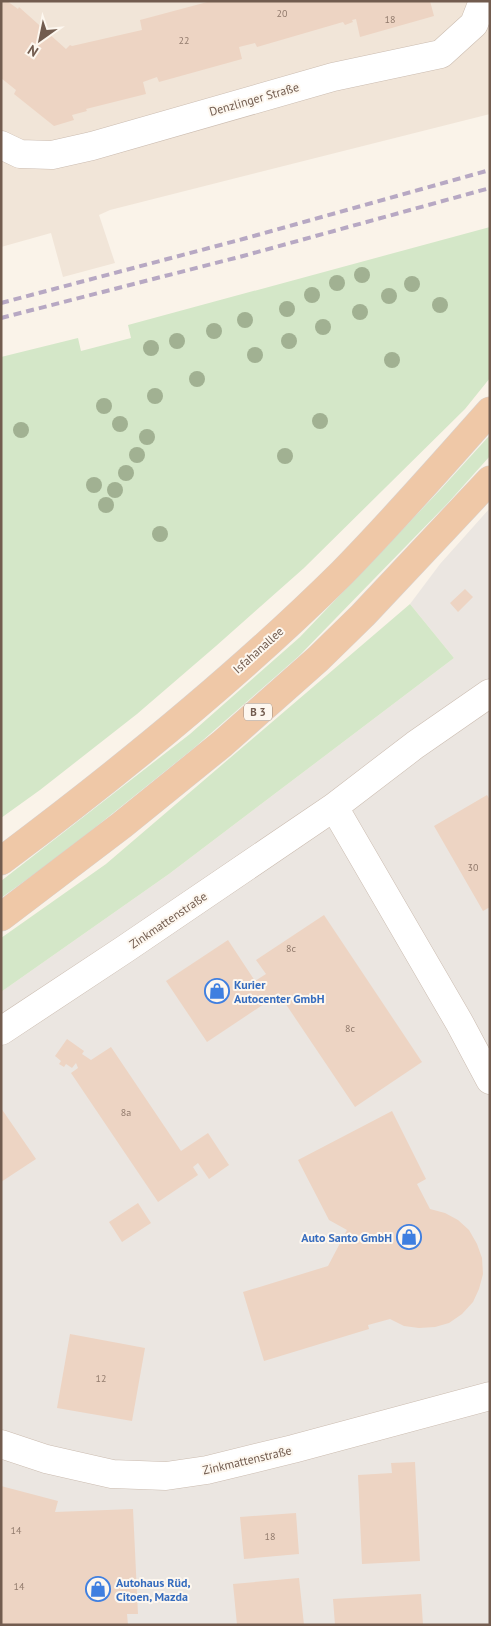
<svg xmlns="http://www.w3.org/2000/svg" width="491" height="1626" viewBox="0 0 491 1626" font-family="'PT Sans',sans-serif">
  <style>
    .residential { fill: #f1e5d8 }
    .industrial { fill: #ebe6e1 }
    .green { fill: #d4e7c8 }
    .building { fill: #edd4c3 }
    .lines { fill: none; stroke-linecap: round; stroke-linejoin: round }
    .minor-casing { stroke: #cbbcb0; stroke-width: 29 }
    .trunk-casing { stroke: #d8d1ce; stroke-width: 29 }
    .minor { stroke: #fff; stroke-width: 28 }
    .trunk { stroke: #efc8a7; stroke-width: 28 }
    .rail { stroke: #b7a8c3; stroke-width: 4; stroke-dasharray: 8 5; stroke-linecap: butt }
    .tree { fill: #a1b192 }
    .labels { text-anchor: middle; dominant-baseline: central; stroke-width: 4; stroke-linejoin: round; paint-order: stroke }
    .number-label { font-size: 10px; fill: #917a6c }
    .shield { fill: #fdf7ef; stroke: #9c8a7f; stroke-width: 1 }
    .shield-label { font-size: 11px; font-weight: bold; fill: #725c4f }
    .street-label { font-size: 12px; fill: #725c4f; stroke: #fdf7ef }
    .shop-label { font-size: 12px; font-weight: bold; fill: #366cbe; stroke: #fdf7ef; text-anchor: start }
  </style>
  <rect width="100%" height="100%" fill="#faf3e9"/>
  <!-- residential -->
  <path class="residential" d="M1 1H490V114L110 210 99 215 115 263 63 277 51 233 1 247Z"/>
  <!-- industrial -->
  <path class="industrial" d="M490 508V1625H1V992L169 874 454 658 410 604 440 564Z"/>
  <!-- green -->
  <path class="green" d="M490 227V378L465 409 304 568 216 646 137 714 40 790 1 818V357L78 338 81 351 131 338 128 325Z
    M490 435V456L447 504 299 656 194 748 61 855 1 898V881L190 734 300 637 440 490Z
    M410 604 454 658 169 874 1 992V938L106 864Z"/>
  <!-- building -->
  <path class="building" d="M1 1H7L18 9 19 7 66 49 70 45 72 46 142 30 140 20 211 1H430L434 16 360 37 356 19 352 20 353 22 345 25 343 22 257 47 255 43 239 47 242 59 159 82 157 77 143 82 146 94 86 109 87 111 72 115 74 120 54 126 14 94 16 90 1 78Z
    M465 589 473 597 458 612 450 603Z
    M487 795 490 800V907L483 911 434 826Z
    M324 915 422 1062 355 1107 279 994 207 1042 166 981 228 940 255 981 266 974 256 960Z
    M67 1039 84 1051 82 1054 91 1060 111 1047 181 1151 208 1133 229 1165 209 1179 198 1163 193 1167 198 1175 158 1202 71 1073 78 1068 76 1063 72 1068 66 1064 64 1067 59 1064 61 1061 55 1056Z
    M1 1108 36 1159 1 1182Z
    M392 1111 426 1179 417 1184 430 1209 445 1213 458 1220 469 1230 477 1244 482 1258 483 1274 479 1289 473 1302 462 1314 449 1323 435 1327 419 1328 404 1326 390 1319 368 1325 369 1329 264 1361 243 1292 328 1266 347 1230 329 1220 298 1160Z
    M138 1203 151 1223 122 1242 109 1222Z
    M70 1334 145 1348 132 1421 57 1408Z
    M415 1462 420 1561 362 1564 358 1475 392 1473 391 1463Z
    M1 1486 58 1501 55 1512 133 1509 138 1614H127L128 1625H1Z
    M296 1513 299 1554 244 1559 240 1517Z
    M299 1578 304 1625H237L233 1584Z
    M421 1594 423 1625H335L333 1599Z"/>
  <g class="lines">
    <defs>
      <path id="minor" d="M1 145 20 154 52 155 92 146 333 77 441 54 474 24 483 1
        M334 807 459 1022 490 1080
        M1 1031 125 949 334 807 415 745 490 693
        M1 1444 46 1459 112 1474 166 1476 207 1470 293 1449 490 1396"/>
      <path id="trunk" d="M1 861C120 772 236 678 342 573 393 521 441 466 490 411
        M1 917 122 825 222 744 318 659 363 615 490 480"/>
    </defs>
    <!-- minor casing -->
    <use href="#minor" class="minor-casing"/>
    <!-- trunk casing -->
    <use href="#trunk" class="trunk-casing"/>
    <!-- minor -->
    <use href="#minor" class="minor"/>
    <!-- trunk -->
    <use href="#trunk" class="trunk"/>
    <!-- rail -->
    <path class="rail" d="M1 303 243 239 490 170
      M1 318 243 256 490 188"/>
  </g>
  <!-- trees -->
  <g class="tree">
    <circle cx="362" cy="275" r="8"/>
    <circle cx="337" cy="283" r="8"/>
    <circle cx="412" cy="284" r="8"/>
    <circle cx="312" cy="295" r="8"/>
    <circle cx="389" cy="296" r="8"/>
    <circle cx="440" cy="305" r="8"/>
    <circle cx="287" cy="309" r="8"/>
    <circle cx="360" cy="312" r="8"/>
    <circle cx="245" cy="320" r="8"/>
    <circle cx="323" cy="327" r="8"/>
    <circle cx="214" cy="331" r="8"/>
    <circle cx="177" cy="341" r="8"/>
    <circle cx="289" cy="341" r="8"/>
    <circle cx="151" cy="348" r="8"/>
    <circle cx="255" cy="355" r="8"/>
    <circle cx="392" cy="360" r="8"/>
    <circle cx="197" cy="379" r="8"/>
    <circle cx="155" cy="396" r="8"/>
    <circle cx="104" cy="406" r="8"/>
    <circle cx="320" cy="421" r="8"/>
    <circle cx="120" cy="424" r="8"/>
    <circle cx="21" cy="430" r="8"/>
    <circle cx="147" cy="437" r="8"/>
    <circle cx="137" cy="455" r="8"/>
    <circle cx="285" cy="456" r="8"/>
    <circle cx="126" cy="473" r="8"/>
    <circle cx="94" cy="485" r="8"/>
    <circle cx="115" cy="490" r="8"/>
    <circle cx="106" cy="505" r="8"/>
    <circle cx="160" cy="534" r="8"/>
  </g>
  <!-- icons -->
  <defs>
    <symbol id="shop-ring" viewBox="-11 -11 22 22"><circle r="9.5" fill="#fdf7ef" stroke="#3f7fe0" stroke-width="1.5"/><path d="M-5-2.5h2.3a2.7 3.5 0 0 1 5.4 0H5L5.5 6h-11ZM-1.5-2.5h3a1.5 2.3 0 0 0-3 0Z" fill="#3f7fe0"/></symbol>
  </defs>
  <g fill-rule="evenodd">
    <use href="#shop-ring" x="203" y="977" width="28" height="28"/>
    <use href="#shop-ring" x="395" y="1223" width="28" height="28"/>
    <use href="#shop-ring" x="84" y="1575" width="28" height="28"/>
  </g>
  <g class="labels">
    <!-- number labels -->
    <g class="number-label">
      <text x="282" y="13">20</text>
      <text x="390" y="19">18</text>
      <text x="184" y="40">22</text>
      <text x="473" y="867">30</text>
      <text x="291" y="948">8c</text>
      <text x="350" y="1028">8c</text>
      <text x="126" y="1112">8a</text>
      <text x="101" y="1378">12</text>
      <text x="16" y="1530">14</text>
      <text x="270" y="1536">18</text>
      <text x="19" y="1586">14</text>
    </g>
    <!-- shield labels -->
    <rect class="shield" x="244" y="703.5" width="28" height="17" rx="4"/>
    <g class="shield-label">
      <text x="258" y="712">B 3</text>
    </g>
    <!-- street labels -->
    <g class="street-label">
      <text transform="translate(254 99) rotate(-16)">Denzlinger Straße</text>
      <text transform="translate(258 650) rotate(-42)">Isfahanallee</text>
      <text transform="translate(168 920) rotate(-34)">Zinkmattenstraße</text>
      <text transform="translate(247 1460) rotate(-13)">Zinkmattenstraße</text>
    </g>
    <!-- shop labels -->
    <g class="shop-label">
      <text x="234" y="984">Kurier<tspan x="234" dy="14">Autocenter GmbH</tspan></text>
      <text x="392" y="1237" text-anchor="end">Auto Santo GmbH</text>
      <text x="116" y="1582">Autohaus Rüd,<tspan x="116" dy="14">Citoen, Mazda</tspan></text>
    </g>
  </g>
  <!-- border -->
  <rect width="491" height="1626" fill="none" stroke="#725c4f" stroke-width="5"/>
  <!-- north arrow -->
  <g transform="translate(40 40) rotate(213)" stroke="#fdf7ef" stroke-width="4" paint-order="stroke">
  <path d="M0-4L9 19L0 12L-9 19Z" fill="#725c4f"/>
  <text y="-8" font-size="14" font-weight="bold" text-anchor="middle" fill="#725c4f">N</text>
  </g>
</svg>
